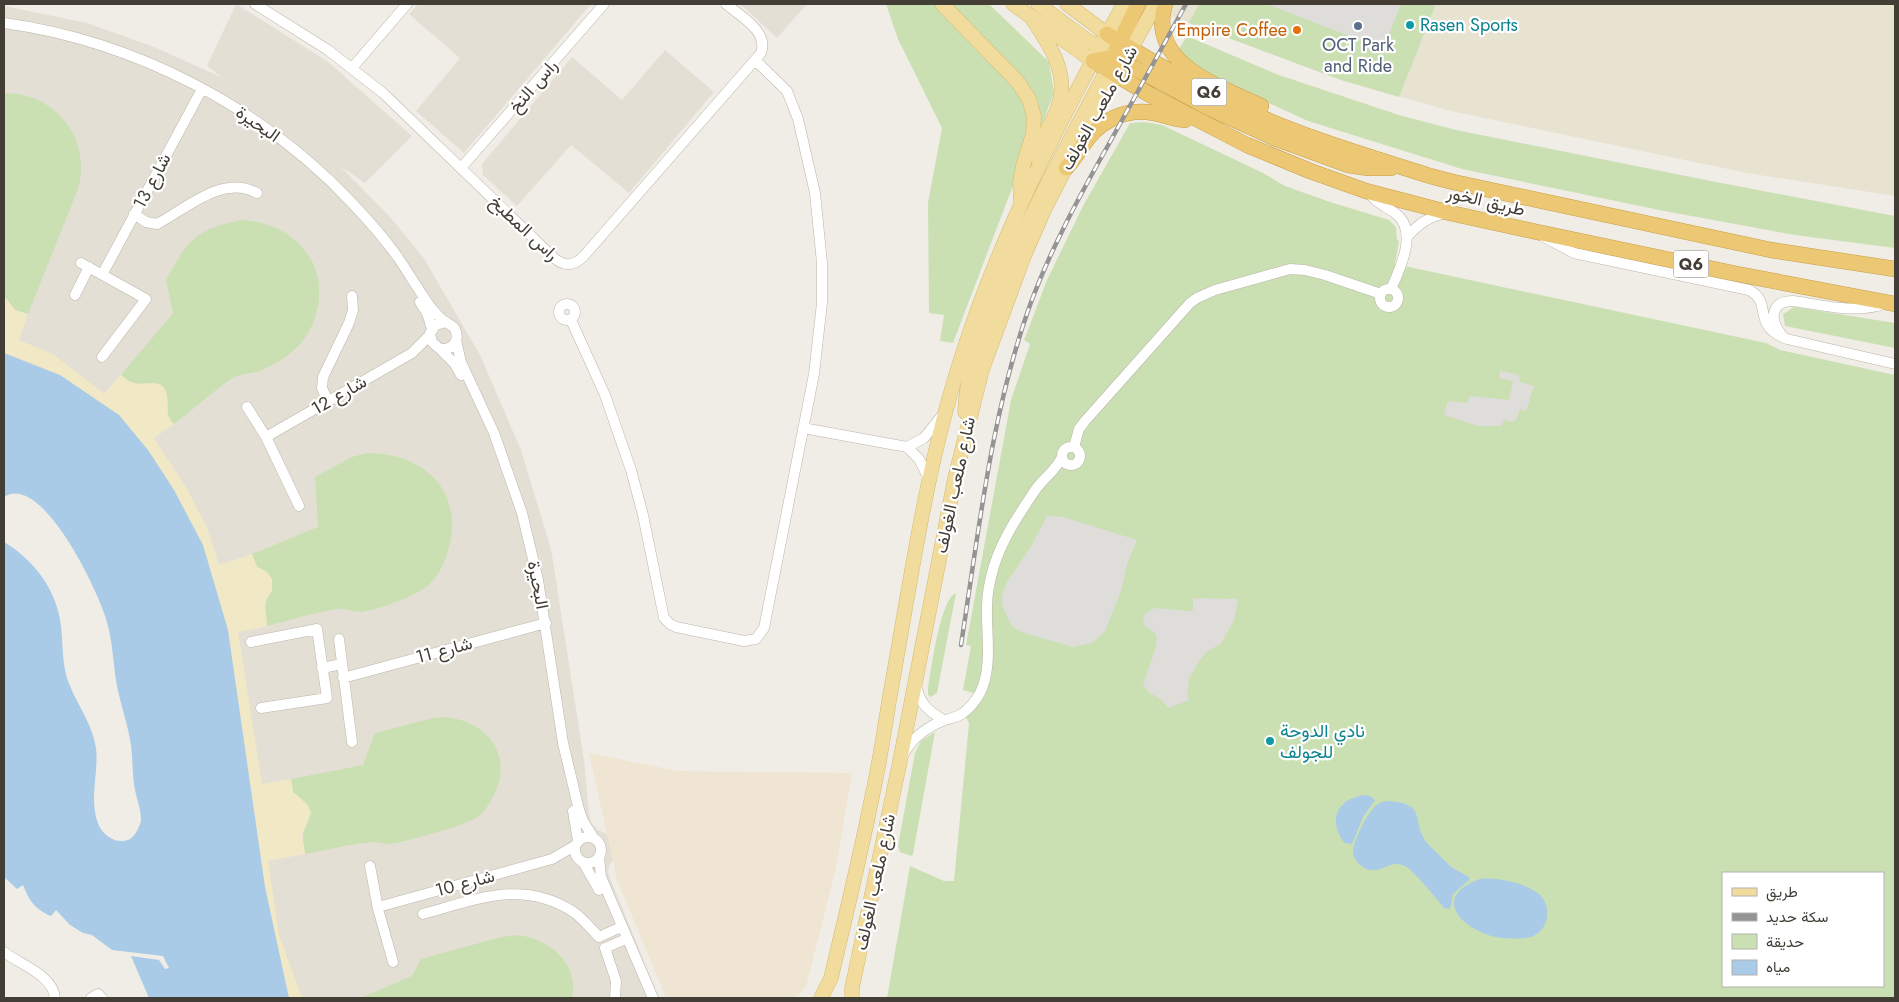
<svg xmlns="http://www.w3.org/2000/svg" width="1899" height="1002" viewBox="0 0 1899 1002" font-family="Jost,Vazirmatn,sans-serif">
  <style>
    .residential { fill: #e4dfd4 }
    .commercial { fill: #f0e5d3 }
    .education { fill: #e8e2d1 }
    .green { fill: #cae0b3; fill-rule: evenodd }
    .sand { fill: #f1e9c5 }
    .parking { fill: #dfddda }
    .water { fill: #a9cbe7 }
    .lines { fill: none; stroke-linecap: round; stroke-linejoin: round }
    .minor-casing { stroke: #bbb5a9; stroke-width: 11 }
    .major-casing { stroke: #d4b970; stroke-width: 15 }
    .highway-casing { stroke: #c99e47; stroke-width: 16 }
    .minor { stroke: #fff; stroke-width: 10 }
    .major { stroke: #f2dc9d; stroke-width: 14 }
    .highway { stroke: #ecc875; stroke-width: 15 }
    .rail-casing { stroke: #949494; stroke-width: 4.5 }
    .rail { stroke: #fff; stroke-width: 2.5; stroke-dasharray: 8; stroke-linecap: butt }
    .culture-dot { fill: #0f9aa8; stroke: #fff; stroke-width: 2 }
    .service-dot { fill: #5c6f8a; stroke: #fff; stroke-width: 2 }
    .food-dot { fill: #e8710a; stroke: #fff; stroke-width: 2 }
    .labels { text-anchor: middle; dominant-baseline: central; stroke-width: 4.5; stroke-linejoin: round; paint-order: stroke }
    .shield { fill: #fff; stroke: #7b7872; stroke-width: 1 }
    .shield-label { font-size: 16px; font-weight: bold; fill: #423e36 }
    .culture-label { font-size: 18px; fill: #0d838f; stroke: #fff; text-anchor: start }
    .food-label { font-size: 18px; fill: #c56008; stroke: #fff; text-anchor: end }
    .service-label { font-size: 18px; fill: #4e5e75; stroke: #fff }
    .street-label { font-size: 18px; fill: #423e36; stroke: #fff }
  </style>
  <rect width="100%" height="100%" fill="#f0ede6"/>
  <!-- residential -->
  <path class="residential" d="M236 4 327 61 412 136 365 183 340 166 391 218 423 257 480 355 521 450 551 549 584 760 589 814 592 824 598 830 607 834 616 835 614 859 609 866 608 873 659 998H289L60 375 4 353V6L87 23 154 47 221 77 207 66Z
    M418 4H591L464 153 416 111 460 58 409 14Z
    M740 4H807L777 38Z
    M665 50 714 92 629 193 571 145 517 206 483 175 482 164 572 57 622 100Z"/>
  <!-- commercial -->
  <path class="commercial" d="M589 753 678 771 852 773 836 868 806 987 794 998H666L617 880Z"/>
  <!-- education -->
  <path class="education" d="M1138 4H1895V196L1747 173 1451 111 1341 80Z"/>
  <!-- green -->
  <path class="green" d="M886 4H989L1049 62 1054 93 1042 125 1014 183 953 343 940 341 944 315 929 313 928 203 942 128 898 39Z
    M1199 4H1436L1399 97 1341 80 1189 23Z
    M1187 36 1276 74 1399 115 1456 130 1711 181 1895 216V248L1795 235 1664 211 1462 169 1308 121 1210 76 1177 52Z
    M4 93C56 93 92 138 78 189L28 314 15 310 4 296Z
    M1144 122 1162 125 1263 173 1285 186 1330 202 1389 220 1396 227 1397 240 1399 241 1395 264 1766 343 1780 350 1895 375V998H887L910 866 944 881H954L969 723 962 709 966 707 974 693 963 690 971 646 966 645 1011 400 1030 344 1024 340 1047 280 1083 206 1130 123ZM1723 873H1883V986H1723Z
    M243 220C272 223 294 233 310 258 326 283 320 321 301 343 291 355 274 365 260 371 252 374 242 373 234 377 213 391 194 409 174 424 162 414 172 400 164 388 158 379 143 386 134 383 129 382 125 378 121 375L173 313 166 280C172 269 179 256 187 246 200 230 223 223 243 220Z
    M1794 307 1895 323V348L1785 326 1783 314Z
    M367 453C422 453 464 489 449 547 445 564 437 579 424 589 411 597 375 611 360 612 352 612 345 608 337 609 314 613 290 620 267 626 265 612 263 603 272 591L267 572 257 567 252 554 318 527 315 477 352 457Z
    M956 593 937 693 931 697 928 695V689C931 671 940 599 956 593Z
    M445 717C469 720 486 728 497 750 502 762 502 776 497 787 493 799 486 811 476 818 466 825 399 844 388 844 383 844 378 842 373 842 350 844 327 850 305 854 303 841 301 832 309 821L303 801 293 792 291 779 363 765 375 733 433 718Z
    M935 732 913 854 911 856 900 852 898 846 915 753 921 741Z
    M517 935C548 938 580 963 572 998H360L412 976 421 959 501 937Z"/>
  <!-- sand -->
  <path class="sand" d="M4 296 15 310 28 314 19 340 54 355 104 394 121 375C125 378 129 382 134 383 143 386 158 379 164 388 172 400 162 414 174 424L154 438 187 489 207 528 219 565 252 554 257 567 267 572 272 579V591L266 599 265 605 267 626 238 632 262 784 291 779 293 792 308 805 311 813 302 835 305 854 268 861 279 935 302 998 288 997 265 887 203 545 174 490 148 450 60 375 4 353Z"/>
  <!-- parking -->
  <path class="parking" d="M1267 4H1401L1383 49Z
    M1500 371 1516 374 1519 376 1520 382 1534 386 1526 411 1520 409 1516 420 1510 422 1505 419 1501 426H1478L1444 415 1448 401 1467 403 1470 396 1509 400 1513 381 1499 378Z
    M1047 516 1063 517 1137 540 1127 564 1121 591 1105 631 1092 643 1073 647 1024 633 1012 627 1002 605V596L1007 582 1030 548Z
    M1193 598 1236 599 1238 600 1234 620 1221 644 1209 650 1199 661 1189 679 1187 693 1189 700 1169 708 1158 697 1149 693 1143 684 1155 650 1157 639 1155 633 1143 624 1145 614 1154 608 1191 611 1193 610Z"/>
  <!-- water -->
  <path class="water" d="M4 353 60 375 119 415 148 450 174 490 203 545 228 630 265 887 289 998H149L131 956 159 960 165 969 169 968 163 956 112 950 92 935 83 933 70 925 56 910 51 916C34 909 29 900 23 885L17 889 4 877V542C34 560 57 590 61 626 63 644 62 661 67 678 75 702 92 722 96 748 99 774 88 800 99 826 105 837 118 845 130 839 136 835 140 826 141 820 141 809 137 800 135 790 132 776 133 760 131 745 128 725 121 706 117 686 113 664 113 641 106 619 98 591 42 472 4 497Z
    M1365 795 1370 796 1375 800 1363 817 1352 844 1344 843C1328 820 1336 799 1365 795Z
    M1389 801 1403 803 1412 807 1416 813 1421 833 1426 842 1451 867 1469 877V880L1453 894 1450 909 1444 908C1438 900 1412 869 1405 866 1388 857 1378 881 1359 864 1357 862 1354 858 1353 854 1352 843 1368 810 1378 804 1381 802 1385 801 1389 801Z
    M1480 879C1496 877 1526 883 1539 894 1554 908 1548 935 1526 938 1513 939 1500 939 1488 935 1454 923 1436 894 1480 879Z"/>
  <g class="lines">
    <defs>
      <path id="minor" d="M255 4 328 50 383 93 554 258C565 267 573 266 583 257L761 53C769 31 740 16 726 4
        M4 23C135 41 262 107 353 204 369 221 385 239 399 259 410 275 420 293 432 309 436 313 441 320 446 322 450 325 452 325 455 329 460 341 453 350 440 349L432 342 430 333 436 325 446 322
        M352 68 407 4
        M461 168 604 4
        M1368 192C1377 204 1384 205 1395 213 1419 230 1400 269 1391 289
        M134 214 146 222 157 224C186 209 222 174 257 193
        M1407 237C1419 223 1429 217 1446 213
        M1544 237 1574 253 1749 290C1774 303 1750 325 1787 339L1895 364
        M81 263 146 299 102 357
        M103 273 202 89
        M1380 298a9 9 0 1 1 18 0a9 9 0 1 1-18 0Z
        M75 295 89 267
        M420 302 427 313 432 329
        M559 312a8 8 0 1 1 16 0a8 8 0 1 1-16 0Z
        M571 320 605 395 631 470 643 515 664 618 670 624 676 627 744 641 756 639 764 628 814 374 822 303V263L815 193 798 119 787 91 755 60
        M1781 334C1769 319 1771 301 1793 301 1823 305 1855 314 1884 304
        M456 340 461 362 494 433 522 513 538 580 563 743 578 806 583 821 593 837
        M440 349 455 364 461 375
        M328 402 322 388 323 377 349 323 353 310 352 296
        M247 407 266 437 299 506
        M803 428 907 447 919 459 929 479
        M266 437 412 353 430 335
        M1062 456a9 9 0 1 1 18 0a9 9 0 1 1-18 0Z
        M907 447 924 438 944 413
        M1074 447 1079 429 1085 421 1190 303 1197 298 1215 290 1290 269 1305 270 1325 275 1381 294
        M339 639 352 742
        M251 642 317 629 327 698 261 708
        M322 668 342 664
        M343 678 546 623
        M916 686C921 705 928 711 944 720
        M903 756C910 739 928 726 945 720 952 718 958 717 963 713 970 708 976 700 980 693 993 667 986 634 987 607 987 593 990 579 994 566 1003 537 1020 513 1036 489 1044 478 1056 470 1062 457
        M573 811 578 841
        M575 850a13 13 0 1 1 26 0a13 13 0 1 1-26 0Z
        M599 857 601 877 653 998
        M583 862 599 890
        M370 866 378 909 393 962
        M378 907 552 859 576 845
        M423 914C475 900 522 879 572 911 583 918 590 928 599 937L621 927
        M4 952C21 965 53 975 55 998
        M91 998 98 994 102 998
        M615 998 616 981 605 948 626 939"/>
      <path id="major" d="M942 4 1017 81 1029 99 1034 116 1033 134 1023 166 1020 183 1021 204
        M1013 4 1093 61
        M1038 4 1088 41 1108 49
        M1067 4 1107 34
        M1031 17C1050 45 1071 75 1057 110 1051 126 1040 140 1035 156
        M965 412C966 378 978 346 990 313 1021 228 1065 150 1107 70L1109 60
        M821 998 831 978C845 918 860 858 872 797 879 766 884 733 889 701 910 587 925 470 961 359 1000 235 1061 117 1124 4
        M852 998V988L899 766 955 478 982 370 1024 256 1045 208 1081 138 1156 4"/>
      <path id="highway" d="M1165 4C1147 64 1219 86 1261 106
        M1107 34C1165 70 1226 104 1289 129 1335 147 1383 161 1430 176L1453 182 1771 250 1895 269
        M1116 50 1138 4
        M1093 61 1152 96 1247 145 1310 171 1366 191 1450 213 1537 232 1737 274 1895 304
        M1093 61 1110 58 1119 60 1209 108 1274 138 1348 165 1368 168H1391
        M1066 168C1075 159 1081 147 1089 137 1103 120 1125 110 1147 112 1160 113 1172 119 1185 120"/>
    </defs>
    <!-- minor casing -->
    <use href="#minor" class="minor-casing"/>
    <!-- major casing -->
    <use href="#major" class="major-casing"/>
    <!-- highway casing -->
    <use href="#highway" class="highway-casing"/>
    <!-- minor -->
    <use href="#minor" class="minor"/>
    <!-- major -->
    <use href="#major" class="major"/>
    <!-- highway -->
    <use href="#highway" class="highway"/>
    <defs>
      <path id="rail" d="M961 645C979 530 991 414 1030 305 1051 248 1080 195 1110 142 1135 96 1161 50 1186 4"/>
    </defs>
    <!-- rail casing -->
    <use href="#rail" class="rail-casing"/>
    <!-- rail -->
    <use href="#rail" class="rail"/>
  </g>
  <!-- markers -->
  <g class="culture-dot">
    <circle cx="1410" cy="25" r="5"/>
    <circle cx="1270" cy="741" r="5"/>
  </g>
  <circle class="service-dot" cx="1358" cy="26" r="5"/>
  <circle class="food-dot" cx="1297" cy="30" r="5"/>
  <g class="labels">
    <!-- shield labels -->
    <g class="shield">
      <rect x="1191.5" y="78.5" width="35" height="27" rx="4"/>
      <rect x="1673.5" y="250.5" width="35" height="27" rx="4"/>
    </g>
    <g class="shield-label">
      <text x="1209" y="92">Q6</text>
      <text x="1691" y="264">Q6</text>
    </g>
    <!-- culture labels -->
    <g class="culture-label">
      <text x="1420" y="25">Rasen Sports</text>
      <text x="1280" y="731">نادي الدوحة<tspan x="1280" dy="21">للجولف</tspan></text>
    </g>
    <!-- food labels -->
    <g class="food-label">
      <text x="1287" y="30">Empire Coffee</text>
    </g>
    <!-- service labels -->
    <g class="service-label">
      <text x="1358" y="45">OCT Park<tspan x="1358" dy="21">and Ride</tspan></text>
    </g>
    <!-- street labels -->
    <g class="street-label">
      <text transform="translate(533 86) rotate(-49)">راس النخ</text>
      <text transform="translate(1099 108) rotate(-61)">شارع ملعب الغولف</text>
      <text transform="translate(258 124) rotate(35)">البحيرة</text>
      <text transform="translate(152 181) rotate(-62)">شارع 13</text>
      <text transform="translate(1486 201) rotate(13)">طريق الخور</text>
      <text transform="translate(524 228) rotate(43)">راس المطبخ</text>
      <text transform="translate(339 395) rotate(-30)">شارع 12</text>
      <text transform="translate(955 485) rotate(-78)">شارع ملعب الغولف</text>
      <text transform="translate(538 585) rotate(79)">البحيرة</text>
      <text transform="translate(444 650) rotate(-15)">شارع 11</text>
      <text transform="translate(875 882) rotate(-78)">شارع ملعب الغولف</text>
      <text transform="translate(465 883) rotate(-15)">شارع 10</text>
    </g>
  </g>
  <!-- border -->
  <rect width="1899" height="1002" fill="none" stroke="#423e36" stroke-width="10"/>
  <!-- legend -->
  <rect x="1722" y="872" width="162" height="115" fill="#ffffff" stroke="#b3b2af"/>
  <rect x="1732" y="888" width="25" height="8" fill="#f2dc9d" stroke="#b3b2af"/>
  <text x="1766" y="897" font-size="15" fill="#423e36">طريق</text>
  <rect x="1732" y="913" width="25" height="8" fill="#949494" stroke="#b3b2af"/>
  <text x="1766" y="922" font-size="15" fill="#423e36">سكة حديد</text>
  <rect x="1732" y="934" width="25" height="15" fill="#cae0b3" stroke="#b3b2af"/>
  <text x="1766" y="947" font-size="15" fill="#423e36">حديقة</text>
  <rect x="1732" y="960" width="25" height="15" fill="#a9cbe7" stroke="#b3b2af"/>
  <text x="1766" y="972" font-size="15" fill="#423e36">مياه</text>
</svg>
